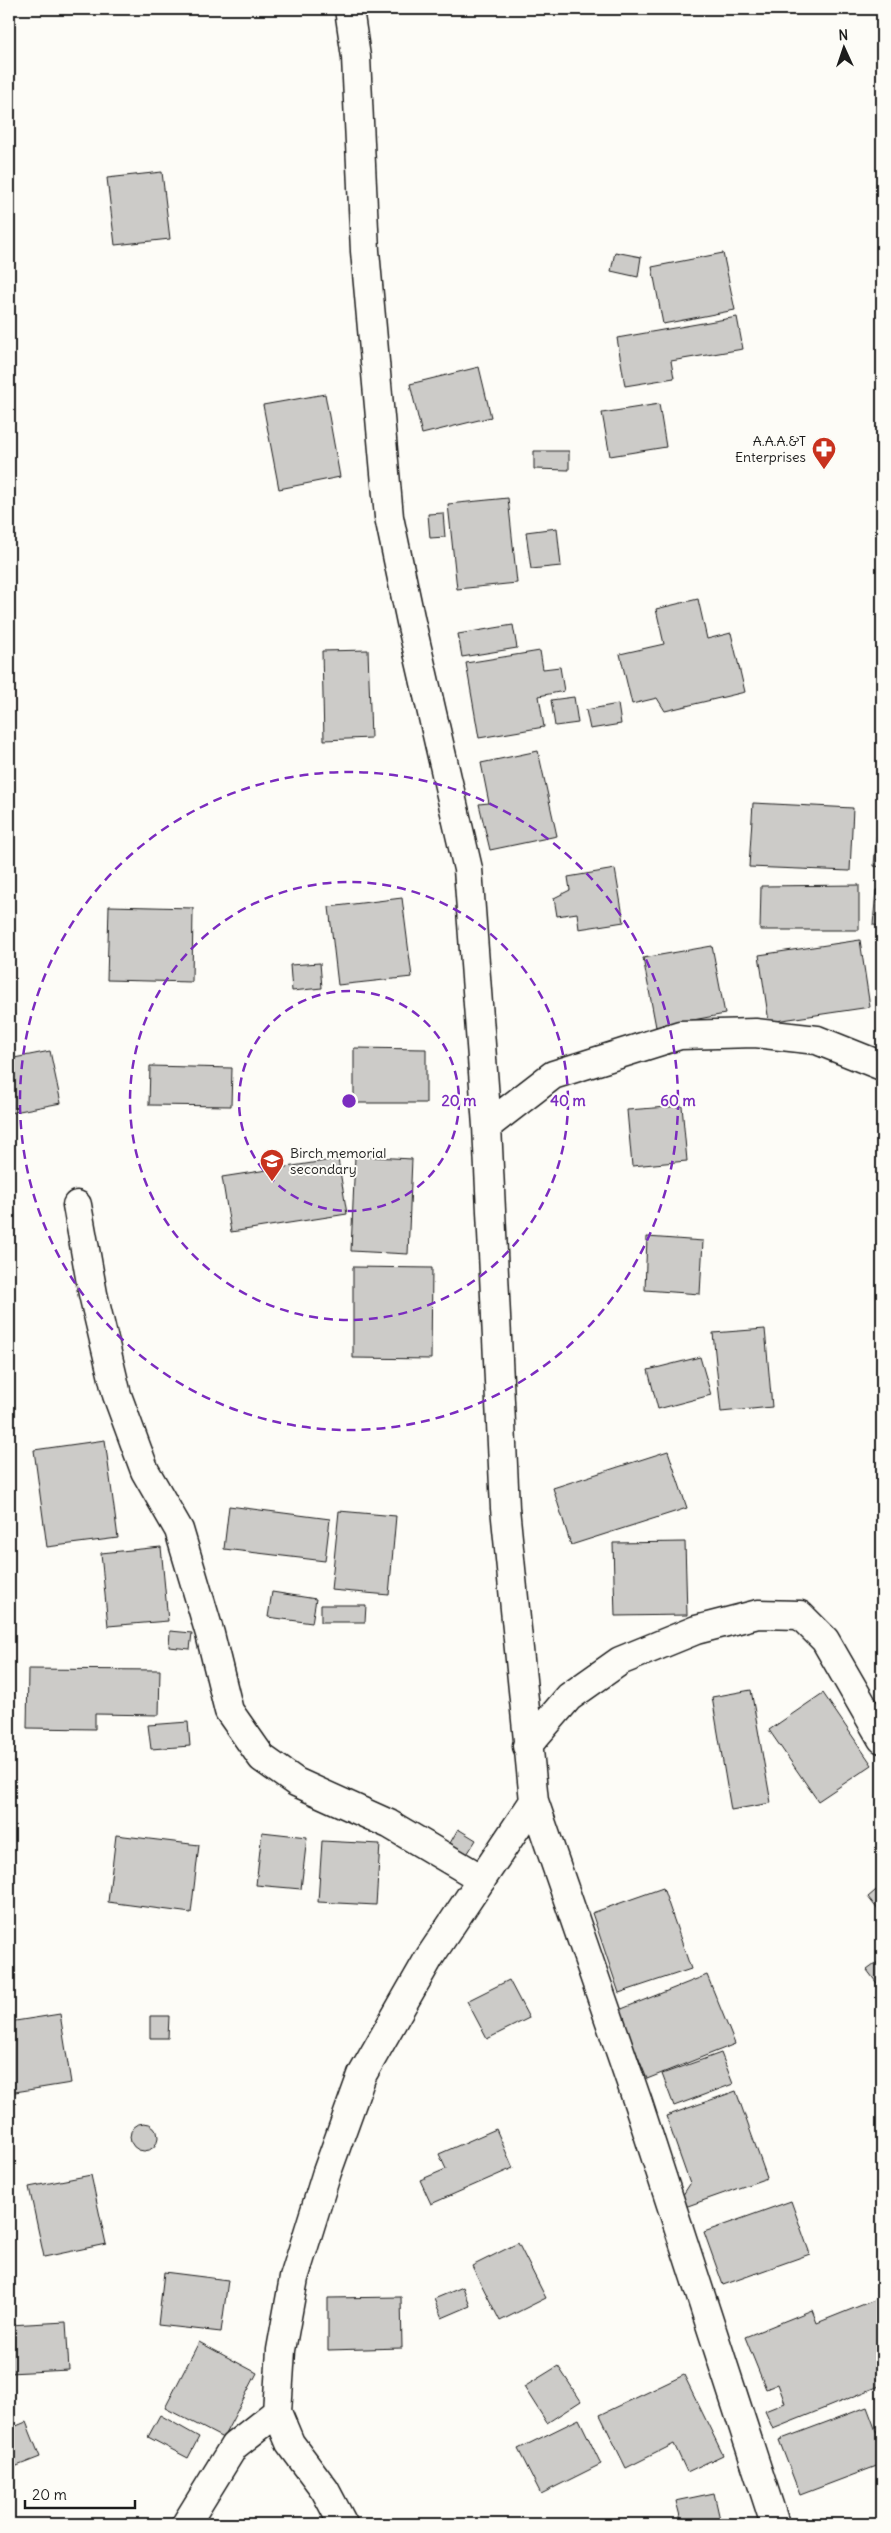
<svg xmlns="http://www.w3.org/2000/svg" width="891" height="2533" viewBox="0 0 891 2533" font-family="Delius,sans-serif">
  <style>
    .building { fill: #cccbc8; stroke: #1c1c1c }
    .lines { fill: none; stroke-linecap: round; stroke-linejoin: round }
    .minor-casing { stroke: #1c1c1c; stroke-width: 31 }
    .minor { stroke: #fdfcf7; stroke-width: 28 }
    .ring { fill: none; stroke: #7b2cbf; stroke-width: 2.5; stroke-dasharray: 9 6 }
    .labels { text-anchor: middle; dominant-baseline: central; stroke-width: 4; stroke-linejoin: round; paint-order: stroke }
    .poi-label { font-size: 14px; fill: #1c1c1c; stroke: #fdfcf7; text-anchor: end }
    .centre { fill: #7b2cbf; stroke: #fdfcf7; stroke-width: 2.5 }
    .ring-label { font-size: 15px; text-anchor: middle; font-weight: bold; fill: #7b2cbf; stroke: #fdfcf7; stroke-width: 4; stroke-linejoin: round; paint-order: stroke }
  </style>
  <rect width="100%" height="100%" fill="#fdfcf7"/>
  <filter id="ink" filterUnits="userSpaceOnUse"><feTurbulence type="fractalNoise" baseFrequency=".02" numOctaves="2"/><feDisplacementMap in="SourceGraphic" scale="10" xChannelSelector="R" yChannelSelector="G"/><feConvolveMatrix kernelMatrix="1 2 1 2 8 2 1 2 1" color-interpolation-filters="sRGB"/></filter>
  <g filter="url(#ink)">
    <!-- building -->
    <path class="building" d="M162 172 170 239 115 245 107 178Z
      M615 252 641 257 638 277 611 271Z
      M723 253 735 310 663 324 652 267Z
      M737 317 743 349 671 361 674 378 625 386 617 338Z
      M479 367 491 417 422 434 410 384Z
      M325 394 340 477 279 489 263 405Z
      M659 404 666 447 610 456 602 413Z
      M534 451H569V470L534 469Z
      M508 498 517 583 457 589 448 504Z
      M443 513 445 537 430 538 428 514Z
      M557 528 561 566 531 569 526 532Z
      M698 599 707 639 731 633 745 692 665 711 657 698 632 704 620 654 664 644 656 609Z
      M513 625 517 648 462 657 458 634Z
      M368 650 371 738 324 740 322 651Z
      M540 651 543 669 560 667 564 691 539 696 544 727 479 738 466 663Z
      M574 697 578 723 555 726 551 700Z
      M618 704 621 724 590 729 586 710Z
      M538 751 557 836 490 850 479 804 489 803 481 763Z
      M753 803 853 808 850 871 749 867Z
      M879 804H882V867L874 866Z
      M615 869 624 922 579 929 577 913 557 916 554 898 570 890 568 877Z
      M859 885V930H760L761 886Z
      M876 890H882V926L873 925Z
      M402 898 412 977 338 985 329 907Z
      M109 906 193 908 192 982 107 980Z
      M860 940 870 1007 769 1022 759 955Z
      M712 946 725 1014 656 1027 643 958Z
      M320 963 322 988 292 991 290 965Z
      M354 1048 426 1049V1103H354Z
      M50 1051 61 1103 9 1113V1059Z
      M150 1066 232 1068 231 1106 149 1105Z
      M682 1106 687 1161 632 1166 627 1110Z
      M355 1156 412 1159 408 1254 351 1251Z
      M338 1159 347 1214 231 1232 222 1177Z
      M647 1237 703 1241 700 1294 645 1290Z
      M353 1267 432 1268 431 1359 353 1358Z
      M9 1312 13 1313 9 1331Z
      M765 1329 772 1407 721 1412 713 1333Z
      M700 1357 711 1395 658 1409 648 1370Z
      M105 1440 118 1538 47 1547 34 1450Z
      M668 1451 687 1508 571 1545 553 1488Z
      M229 1506 330 1519 325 1561 224 1549Z
      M339 1511 396 1516 389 1595 331 1590Z
      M685 1542 687 1615 615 1616 613 1543Z
      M161 1547 168 1621 108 1626 101 1553Z
      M272 1592 316 1599 312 1623 268 1617Z
      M321 1605H366L365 1622H321Z
      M170 1631 192 1633 190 1649 169 1647Z
      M28 1669 160 1670 159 1715 95 1714V1729L27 1728Z
      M751 1690 771 1803 731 1810 712 1697Z
      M823 1693 872 1765 818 1801 769 1730Z
      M188 1722 190 1746 151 1749 148 1725Z
      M458 1829 476 1840 466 1856 449 1845Z
      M262 1832 307 1837 301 1889 256 1885Z
      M116 1835 199 1845 191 1913 108 1902Z
      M322 1841 380 1844 376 1905 318 1902Z
      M882 1885V1915L868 1897Z
      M663 1888 691 1969 619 1993 592 1913Z
      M882 1959V1990L867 1970Z
      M707 1975 735 2044 647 2079 619 2010Z
      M509 1980 529 2018 487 2039 467 2001Z
      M60 2014 71 2083 9 2093V2022Z
      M150 2016H169L168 2038H150Z
      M721 2053 733 2084 674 2106 662 2074Z
      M736 2091 767 2178 685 2207 681 2198 690 2184 666 2116Z
      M130 2137a14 14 0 1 1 28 0a14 14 0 1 1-28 0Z
      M496 2129 513 2168 431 2204 420 2180 446 2169 439 2154Z
      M91 2175 106 2244 44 2257 29 2187Z
      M791 2201 810 2254 723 2285 704 2232Z
      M518 2243 546 2298 500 2321 472 2266Z
      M164 2272 228 2280 221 2332 158 2325Z
      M463 2287 470 2306 442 2318 434 2299Z
      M401 2297 402 2348 328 2350V2298Z
      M882 2297V2385L773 2429 765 2411 785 2403 778 2384 766 2389 745 2337 812 2310 817 2323Z
      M66 2322 69 2370 9 2373V2325Z
      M199 2342 257 2373 223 2438 165 2408Z
      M558 2366 581 2401 547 2423 524 2387Z
      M684 2375 723 2455 687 2472 674 2444 626 2468 600 2415Z
      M867 2407 882 2447V2464L800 2495 779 2440Z
      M160 2415 199 2437 188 2458 148 2437Z
      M579 2419 601 2464 541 2494 518 2449Z
      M26 2422 40 2457 9 2469V2429Z
      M714 2493 721 2524H682L676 2501Z"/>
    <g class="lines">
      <defs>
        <path id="minor" d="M349 9 356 57 365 251 389 517 411 622 468 869 487 1126 505 1508 534 1801 638 2103 775 2524
          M487 1126 553 1075 680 1035 755 1033 817 1040 882 1066
          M77 1205 93 1294 117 1395 145 1471 179 1530 210 1634 229 1711 262 1758 296 1782 389 1824 482 1879
          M527 1746 569 1697 620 1661 696 1630 758 1614 800 1615 825 1640 882 1739
          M186 2524 234 2446 277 2412
          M343 2524 325 2490 290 2443 277 2412 281 2350 294 2278 327 2172 362 2075 429 1958 534 1801"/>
      </defs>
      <!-- minor casing -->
      <use href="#minor" class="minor-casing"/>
      <!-- minor -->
      <use href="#minor" class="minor"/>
    </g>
  </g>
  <!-- distance rings -->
  <g class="ring">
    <circle cx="349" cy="1101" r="110"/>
    <circle cx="349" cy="1101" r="219"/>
    <circle cx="349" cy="1101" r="329"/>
  </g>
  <!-- icons -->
  <defs>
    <symbol id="pharmacy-pin" viewBox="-11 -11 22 30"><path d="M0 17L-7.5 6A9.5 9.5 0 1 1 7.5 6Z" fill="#c8321e" stroke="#fdfcf7"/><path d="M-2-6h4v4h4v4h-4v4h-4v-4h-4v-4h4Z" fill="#fff"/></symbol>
    <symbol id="school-pin" viewBox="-11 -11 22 30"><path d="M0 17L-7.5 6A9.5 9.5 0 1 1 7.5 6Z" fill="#c8321e" stroke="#fdfcf7"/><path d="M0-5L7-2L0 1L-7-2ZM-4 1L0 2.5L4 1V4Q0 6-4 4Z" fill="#fff"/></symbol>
  </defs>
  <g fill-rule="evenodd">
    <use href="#pharmacy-pin" x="810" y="435" width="28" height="38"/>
    <use href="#school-pin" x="258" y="1147" width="28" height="38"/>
  </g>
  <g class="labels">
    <!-- poi labels -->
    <g class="poi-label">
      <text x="806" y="441">A.A.A.&amp;T<tspan x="806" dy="16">Enterprises</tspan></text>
      <text x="290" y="1153" text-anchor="start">Birch memorial<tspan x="290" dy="16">secondary</tspan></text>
    </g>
  </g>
  <circle cx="349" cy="1101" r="8" class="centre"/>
  <g class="ring-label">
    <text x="459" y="1106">20 m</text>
    <text x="568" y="1106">40 m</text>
    <text x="678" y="1106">60 m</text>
  </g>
  <!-- margin -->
  <rect width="891" height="2533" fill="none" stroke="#fdfcf7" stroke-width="30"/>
  <rect x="15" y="15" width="861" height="2503" fill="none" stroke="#1c1c1c" stroke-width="2" filter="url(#ink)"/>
  <!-- north arrow -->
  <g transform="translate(844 48) rotate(357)" stroke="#fdfcf7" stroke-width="4" paint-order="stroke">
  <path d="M0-4L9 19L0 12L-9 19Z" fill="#1c1c1c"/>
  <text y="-8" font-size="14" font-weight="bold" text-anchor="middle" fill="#1c1c1c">N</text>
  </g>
  <!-- scale -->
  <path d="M25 2500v8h110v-8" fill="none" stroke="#1c1c1c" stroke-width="2.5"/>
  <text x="32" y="2500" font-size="15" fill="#1c1c1c" stroke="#fdfcf7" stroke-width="4" paint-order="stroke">20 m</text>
</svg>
